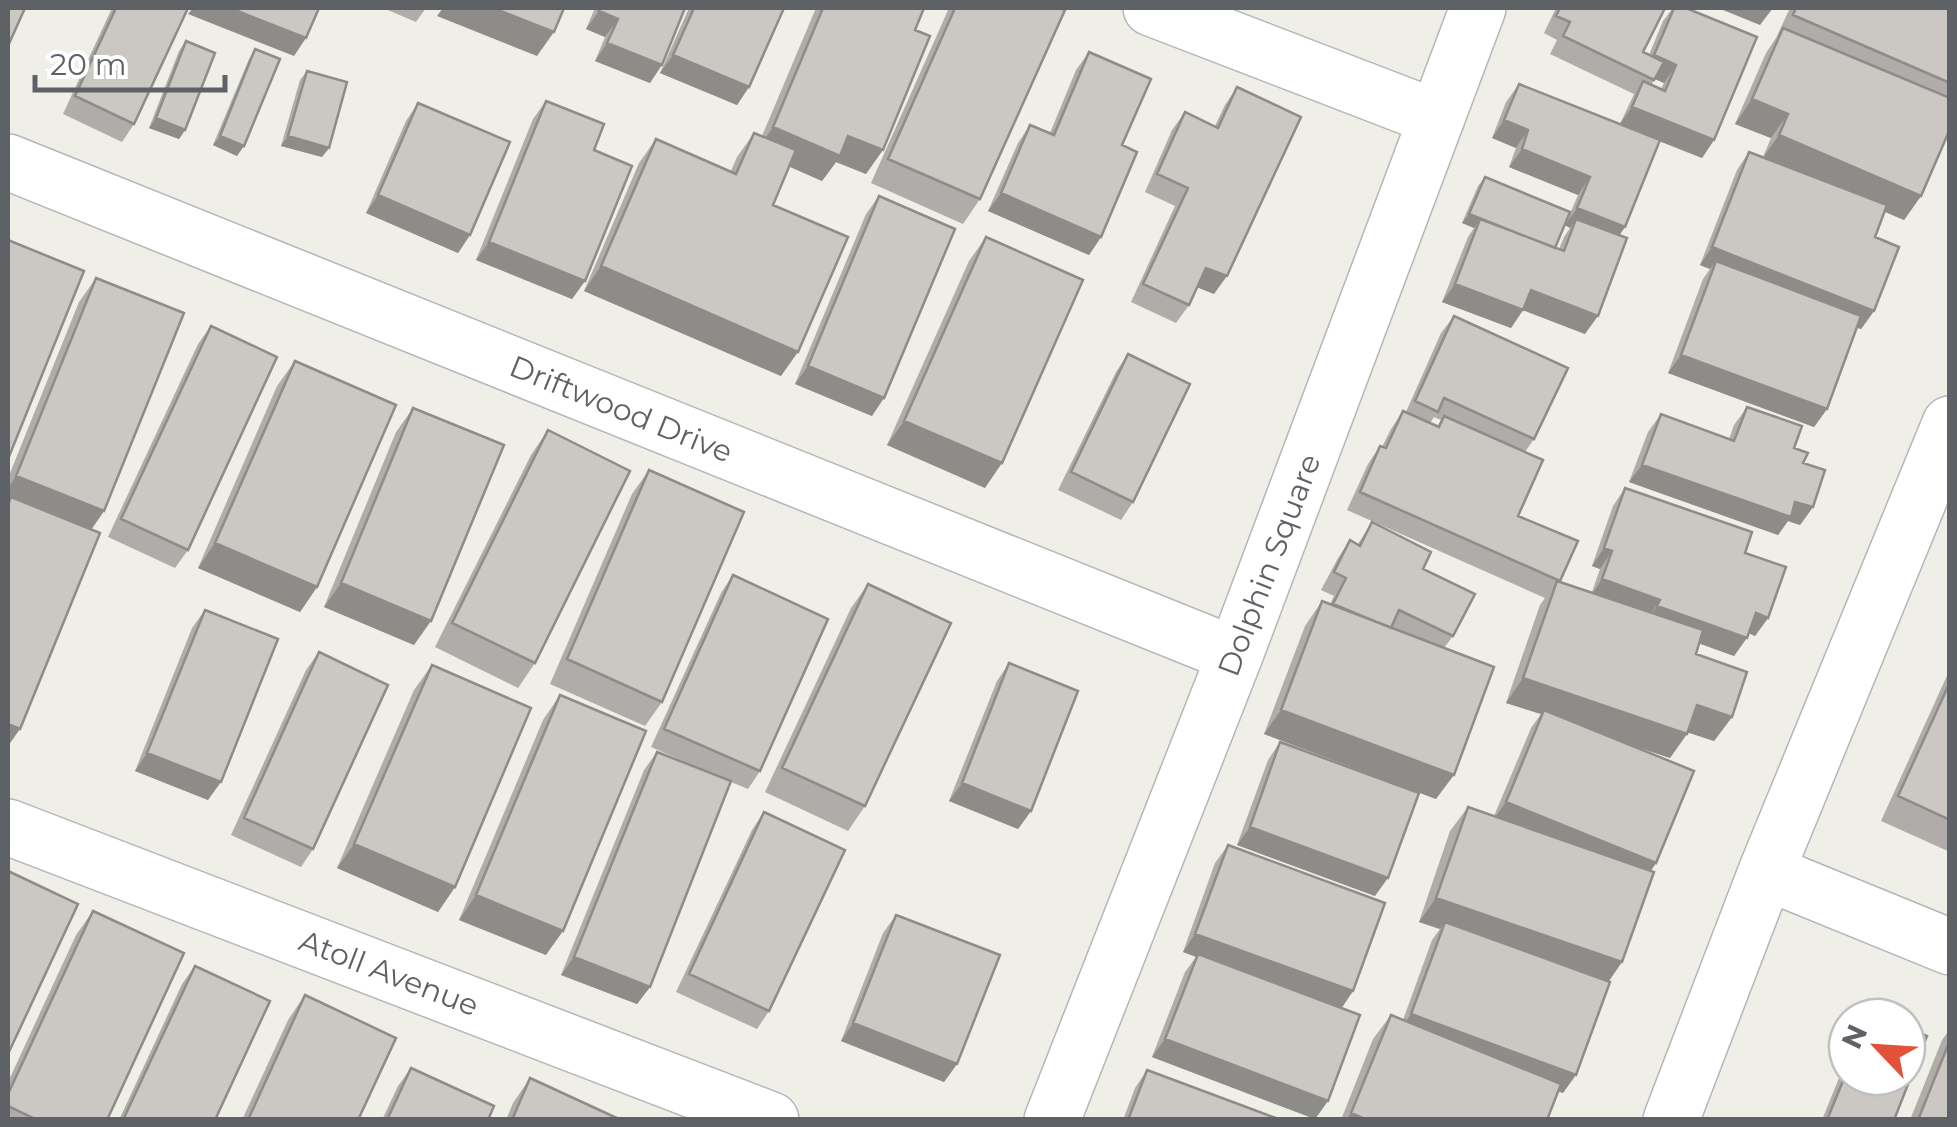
<svg xmlns="http://www.w3.org/2000/svg" width="1957" height="1127" viewBox="0 0 1957 1127" font-family="Montserrat,sans-serif">
  <style>
    .lines { fill: none; stroke-linecap: round; stroke-linejoin: round }
    .minor-casing { stroke: #b4b6ba; stroke-width: 58 }
    .minor { stroke: #fff; stroke-width: 55 }
    .wall { fill: #afaca9; fill-rule: evenodd }
    .shaded-wall { fill: #8e8c89 }
    .building { fill: #cbc8c4; stroke: #8e8c89; stroke-width: 2.5 }
    .labels { text-anchor: middle; dominant-baseline: central; stroke-width: 8; stroke-linejoin: round; paint-order: stroke }
    .street-label { font-size: 30px; fill: #5e6166; stroke: #fff }
  </style>
  <rect width="100%" height="100%" fill="#efeee7"/>
  <g class="lines">
    <defs>
      <path id="minor" d="M1151 8 1437 118
        M8 162 1235 655
        M8 827 771 1120
        M1766 872 1950 947
        M1052 1120 1235 655 1478 8
        M1671 1120 1766 872 1950 424"/>
    </defs>
    <!-- minor casing -->
    <use href="#minor" class="minor-casing"/>
    <!-- minor -->
    <use href="#minor" class="minor"/>
  </g>
  <!-- wall -->
  <path class="wall" d="M112 8H188L134 124 122 142 63 114Z
    M383 8H426L416 22Z
    M595 8H685L650 83 595 61 605 37 586 29Z
    M689 8H784L749 87 737 105 660 73Z
    M816 8H924L915 30 866 174 836 162 822 181 789 166 773 205 781 376 584 291 639 163 656 139 731 171 737 157 754 133 762 136Z
    M949 8H1059L980 199 963 224 871 183Z
    M1556 8H1665L1643 52 1649 55 1663 21 1673 8H1686L1714 140 1702 158 1659 141 1619 235 1585 334 1523 310 1511 328 1442 302 1468 237 1474 228 1462 223 1478 186 1485 177 1555 248 1559 249 1564 237 1570 228 1565 225 1578 195 1509 167 1516 148 1492 138 1506 102 1519 84 1620 124 1634 94 1550 54 1557 40 1544 33ZM1655 79 1664 83 1661 89 1651 85Z
    M1790 8H1950V129L1921 196 1904 220 1885 212 1875 237 1874 311 1861 329 1857 328 1827 409 1814 427 1668 373 1703 279 1710 269 1700 265 1737 170 1749 152 1763 157 1771 138 1735 124 1766 53 1776 38Z
    M186 41 185 130 179 139 149 128 179 51Z
    M255 49 237 156 213 145 249 59Z
    M1089 52 1122 145 1101 237 1089 255 988 211 1018 143 1030 125 1050 133 1076 70Z
    M307 71 329 148 322 157 281 146 300 80Z
    M1237 87 1214 294 1197 287 1189 305 1176 323 1131 302 1175 206 1145 192 1172 130 1185 112 1215 126 1225 105Z
    M546 101 594 150 585 281 572 299 476 260 533 119Z
    M418 103 470 235 458 253 366 213 406 121Z
    M879 196 872 416 795 384 866 214Z
    M986 237 985 488 887 445 969 261Z
    M96 278 104 511 91 529 8 746V478L79 302Z
    M1454 316 1534 439 1525 452 1518 516 1559 582 1592 592 1600 569 1592 566 1613 506 1625 488 1745 553 1768 618 1755 636 1749 633 1734 656 1699 643 1696 654 1732 717 1714 741 1688 732 1670 758 1625 743 1656 863 1651 871 1622 962 1608 981 1563 1093 1558 1091 1547 1120H1341L1373 1039 1391 1015 1403 1020 1432 940 1440 929 1419 922 1450 831 1468 807 1494 816 1531 728 1541 714 1506 703 1540 605 1545 598 1347 510 1368 464 1380 446 1382 447 1391 429 1403 411 1406 412 1441 333ZM1434 417 1441 420 1437 427 1430 423Z
    M211 326 188 550 175 568 108 537 198 344Z
    M1128 354 1133 502 1121 520 1058 490 1116 372Z
    M295 361 317 587 300 612 198 568 277 386Z
    M1747 407 1794 448 1803 463 1813 507 1800 525 1788 521 1778 535 1629 482 1648 432 1661 414 1729 439 1734 425Z
    M413 408 414 645 324 607 396 432Z
    M548 430 535 663 518 688 435 647 531 455Z
    M649 470 662 702 645 726 550 684 632 494Z
    M1372 522 1423 569 1453 636 1444 648 1436 799 1264 734 1305 626 1322 601 1330 604 1334 596 1321 590 1338 558 1350 540 1358 544Z
    M733 575 760 771 748 789 731 782 650 987 637 1004 561 975 644 770 657 752 715 775 651 747 721 593Z
    M868 584 865 806 848 831 765 792 851 608Z
    M205 610 208 800 135 771 192 628Z
    M319 652 313 849 301 867 231 835 306 670Z
    M1009 663 1031 811 1018 829 949 801 997 681Z
    M432 665 455 887 438 912 337 868 414 690Z
    M1950 669V852L1881 821Z
    M560 695 546 955 459 920 543 720Z
    M1280 742 1375 896 1237 845 1268 760Z
    M764 812 769 1011 757 1029 676 992 752 830Z
    M1228 845 1353 991 1341 1008 1328 1101 1315 1119 1152 1057 1185 972 1196 957 1183 952 1215 863Z
    M93 911 107 1120H8V1082L76 935Z
    M896 915 957 1064 944 1082 841 1041 883 933Z
    M195 966 215 1120H119L182 984Z
    M305 995 358 1120H242L288 1020Z
    M1950 1029V1120H1910L1942 1040Z
    M1847 1058V1077L1894 1120H1822Z
    M411 1068 488 1120H382L398 1086Z
    M1147 1070 1281 1120H1123L1135 1088Z
    M530 1078 621 1120H506L513 1103Z"/>
  <!-- shaded-wall -->
  <path class="shaded-wall" d="M193 8H230L306 38 294 56 188 14Z
    M443 8H493L554 32 537 56 437 16Z
    M1718 8H1773L1760 25Z
    M599 11 618 19 605 37 586 29Z
    M607 43 662 65 650 83 595 61Z
    M673 55 749 87 737 105 660 73Z
    M1654 55 1676 65 1664 83 1641 73Z
    M1752 99 1788 114 1771 138 1735 124Z
    M1632 107 1714 140 1702 158 1619 125Z
    M156 118 185 130 179 139 149 128Z
    M1504 120 1528 130 1516 148 1492 138Z
    M773 127 848 136 883 150 866 174 836 162 822 181 756 152Z
    M1779 135 1921 196 1904 220 1762 159Z
    M220 136 244 146 237 156 213 145Z
    M288 136 329 148 322 157 281 146Z
    M1522 149 1590 177 1578 195 1509 167Z
    M1001 193 1101 237 1089 255 988 211Z
    M378 195 470 235 458 253 366 213Z
    M1577 208 1625 227 1613 245 1576 219 1570 228 1565 225Z
    M1469 214 1555 249 1480 219 1474 228 1462 223Z
    M489 242 585 281 572 299 476 260Z
    M1712 247 1874 311 1861 329 1713 270 1716 261 1710 269 1700 265Z
    M601 266 798 352 781 376 584 291Z
    M1206 268 1227 276 1214 294 1194 286Z
    M1455 284 1531 290 1598 316 1585 334 1523 310 1511 328 1442 302Z
    M1681 355 1827 409 1814 427 1668 373Z
    M808 366 884 398 872 416 795 384Z
    M904 421 1002 463 985 488 887 445Z
    M1642 465 1795 502 1813 507 1800 525 1788 521 1778 535 1629 482Z
    M16 476 104 511 87 536 11 497 8 501V488Z
    M215 543 317 587 300 612 198 568Z
    M1604 548 1612 551 1600 569 1592 566Z
    M1602 579 1660 600 1648 618 1590 597Z
    M341 583 431 621 414 645 324 607Z
    M1657 606 1747 638 1734 656 1645 624Z
    M1756 613 1768 618 1755 636 1744 631Z
    M1523 678 1687 734 1670 758 1542 715 1544 710 1541 714 1506 703Z
    M1697 705 1732 717 1714 741 1680 730Z
    M1281 710 1454 775 1436 799 1264 734Z
    M8 724 20 729 8 746Z
    M147 753 221 782 208 800 135 771Z
    M962 783 1031 811 1018 829 949 801Z
    M1506 802 1656 863 1643 881 1493 820Z
    M1250 827 1388 878 1375 896 1237 845Z
    M354 844 455 887 438 912 337 868Z
    M476 895 563 931 546 955 459 920Z
    M1436 898 1622 962 1605 987 1445 922 1440 929 1419 922Z
    M1195 934 1353 991 1341 1009 1183 952Z
    M574 957 650 987 637 1004 561 975Z
    M1411 1014 1576 1075 1563 1093 1399 1032Z
    M853 1023 957 1064 944 1082 841 1041Z
    M1165 1039 1328 1101 1315 1119 1152 1057Z
    M1351 1113 1367 1120H1346Z"/>
  <!-- building -->
  <path class="building" d="M8 8H25L8 46Z
    M116 8H188L134 124 75 96Z
    M230 8H319L306 38Z
    M493 8H564L554 32Z
    M601 8H685L662 65 607 43 618 19 599 11Z
    M694 8H784L749 87 673 55Z
    M823 8H924L915 30 930 36 883 150 848 136 840 156 773 127Z
    M955 8H1059L1065 10 980 199 888 159Z
    M1560 8H1665L1643 52 1664 62 1654 80 1563 36 1570 22 1556 16Z
    M1674 8H1686L1757 37 1714 140 1632 107 1643 81 1665 91 1676 65 1654 55Z
    M1796 8H1950V83L1793 15Z
    M1783 28 1950 98V129L1921 196 1779 135 1788 114 1752 99Z
    M186 41 215 53 185 130 156 118Z
    M255 49 280 59 244 146 220 136Z
    M1089 52 1151 79 1122 145 1137 152 1101 237 1001 193 1030 125 1054 135Z
    M307 71 347 82 329 148 288 136Z
    M1519 84 1660 140 1625 227 1577 208 1590 177 1522 149 1528 130 1504 120Z
    M1237 87 1301 117 1227 276 1206 268 1189 305 1143 284 1188 188 1157 174 1185 112 1218 128Z
    M546 101 604 124 594 150 632 166 585 281 489 242Z
    M418 103 510 142 470 235 378 195Z
    M754 133 796 150 773 205 848 237 798 352 601 266 656 139 736 174Z
    M1749 152 1887 205 1875 237 1899 247 1874 311 1712 247Z
    M1485 177 1570 212 1555 248 1469 214Z
    M879 196 955 229 884 398 808 366Z
    M1480 219 1564 251 1576 219 1627 238 1598 316 1531 290 1523 310 1455 284Z
    M986 237 1083 280 1002 463 904 421Z
    M8 240 84 271 8 459Z
    M1716 261 1861 316 1827 409 1681 355Z
    M96 278 184 313 104 511 16 476Z
    M1454 316 1568 368 1534 439 1444 398 1438 412 1415 401Z
    M211 326 277 357 188 550 121 519Z
    M1128 354 1190 384 1133 502 1071 472Z
    M295 361 396 405 317 587 215 543Z
    M1747 407 1802 426 1794 448 1808 453 1803 463 1825 470 1813 507 1795 502 1791 517 1642 465 1661 414 1734 441Z
    M413 408 504 445 431 621 341 583Z
    M1403 411 1439 427 1444 416 1543 460 1518 516 1578 541 1560 581 1360 492 1380 446 1386 448Z
    M548 430 630 471 535 663 452 623Z
    M649 470 744 512 662 702 567 659Z
    M1625 488 1752 532 1745 553 1786 567 1768 618 1756 613 1747 638 1657 606 1660 600 1602 579 1612 551 1604 548Z
    M11 497 100 533 20 729 8 724V504Z
    M1372 522 1431 552 1423 569 1475 594 1453 636 1399 610 1391 628 1333 604 1346 578 1334 572 1350 540 1360 546Z
    M733 575 828 619 760 771 664 729Z
    M1557 581 1703 630 1696 654 1747 672 1732 717 1697 705 1687 734 1523 678Z
    M868 584 951 623 865 806 782 768Z
    M1322 601 1494 667 1454 775 1281 710Z
    M205 610 278 639 221 782 147 753Z
    M319 652 388 685 313 849 244 818Z
    M1009 663 1078 691 1031 811 962 783Z
    M432 665 531 708 455 887 354 844Z
    M1950 682V820L1898 796Z
    M560 695 646 731 563 931 476 895Z
    M1544 710 1694 771 1656 863 1506 802Z
    M1280 742 1419 793 1388 878 1250 827Z
    M657 752 731 781 650 987 574 957Z
    M1468 807 1654 872 1622 962 1436 898Z
    M764 812 845 850 769 1011 689 974Z
    M1228 845 1385 903 1353 991 1195 934Z
    M8 871 78 904 8 1054Z
    M93 911 184 953 107 1120H37L8 1106V1094Z
    M896 915 1000 955 957 1064 853 1023Z
    M1445 922 1610 982 1576 1075 1411 1014Z
    M1198 954 1360 1015 1328 1101 1165 1039Z
    M195 966 270 1001 215 1120H123Z
    M305 995 396 1038 358 1120H248Z
    M1391 1015 1561 1084 1547 1120H1367L1351 1113Z
    M1907 1028 1927 1036 1894 1120H1827L1847 1071V1077H1907Z
    M1950 1040V1120H1918Z
    M411 1068 494 1106 488 1120H387Z
    M1147 1070 1281 1120H1128Z
    M530 1078 621 1120H512Z"/>
  <g class="labels">
    <!-- street labels -->
    <g class="street-label">
      <text transform="translate(621 409) rotate(22)">Driftwood Drive</text>
      <text transform="translate(1269 565) rotate(-69)">Dolphin Square</text>
      <text transform="translate(389 973) rotate(21)">Atoll Avenue</text>
    </g>
  </g>
  <!-- border -->
  <rect width="1957" height="1127" fill="none" stroke="#5e6166" stroke-width="20"/>
  <!-- north arrow -->
  <g transform="translate(1877 1047) rotate(295)"><circle r="48" fill="#ffffff" stroke="#bfc0c2" stroke-width="2.5"/>
  <path d="M0-8L18 38L0 25L-18 38Z" fill="#e2523a"/>
  <text y="-15" font-size="28" font-weight="bold" text-anchor="middle" fill="#5e6166">N</text>
  </g>
  <!-- scale -->
  <path d="M35 75v15h190v-15" fill="none" stroke="#5e6166" stroke-width="5"/>
  <text x="50" y="75" font-size="30" fill="#5e6166" stroke="#ffffff" stroke-width="8" paint-order="stroke">20 m</text>
</svg>
